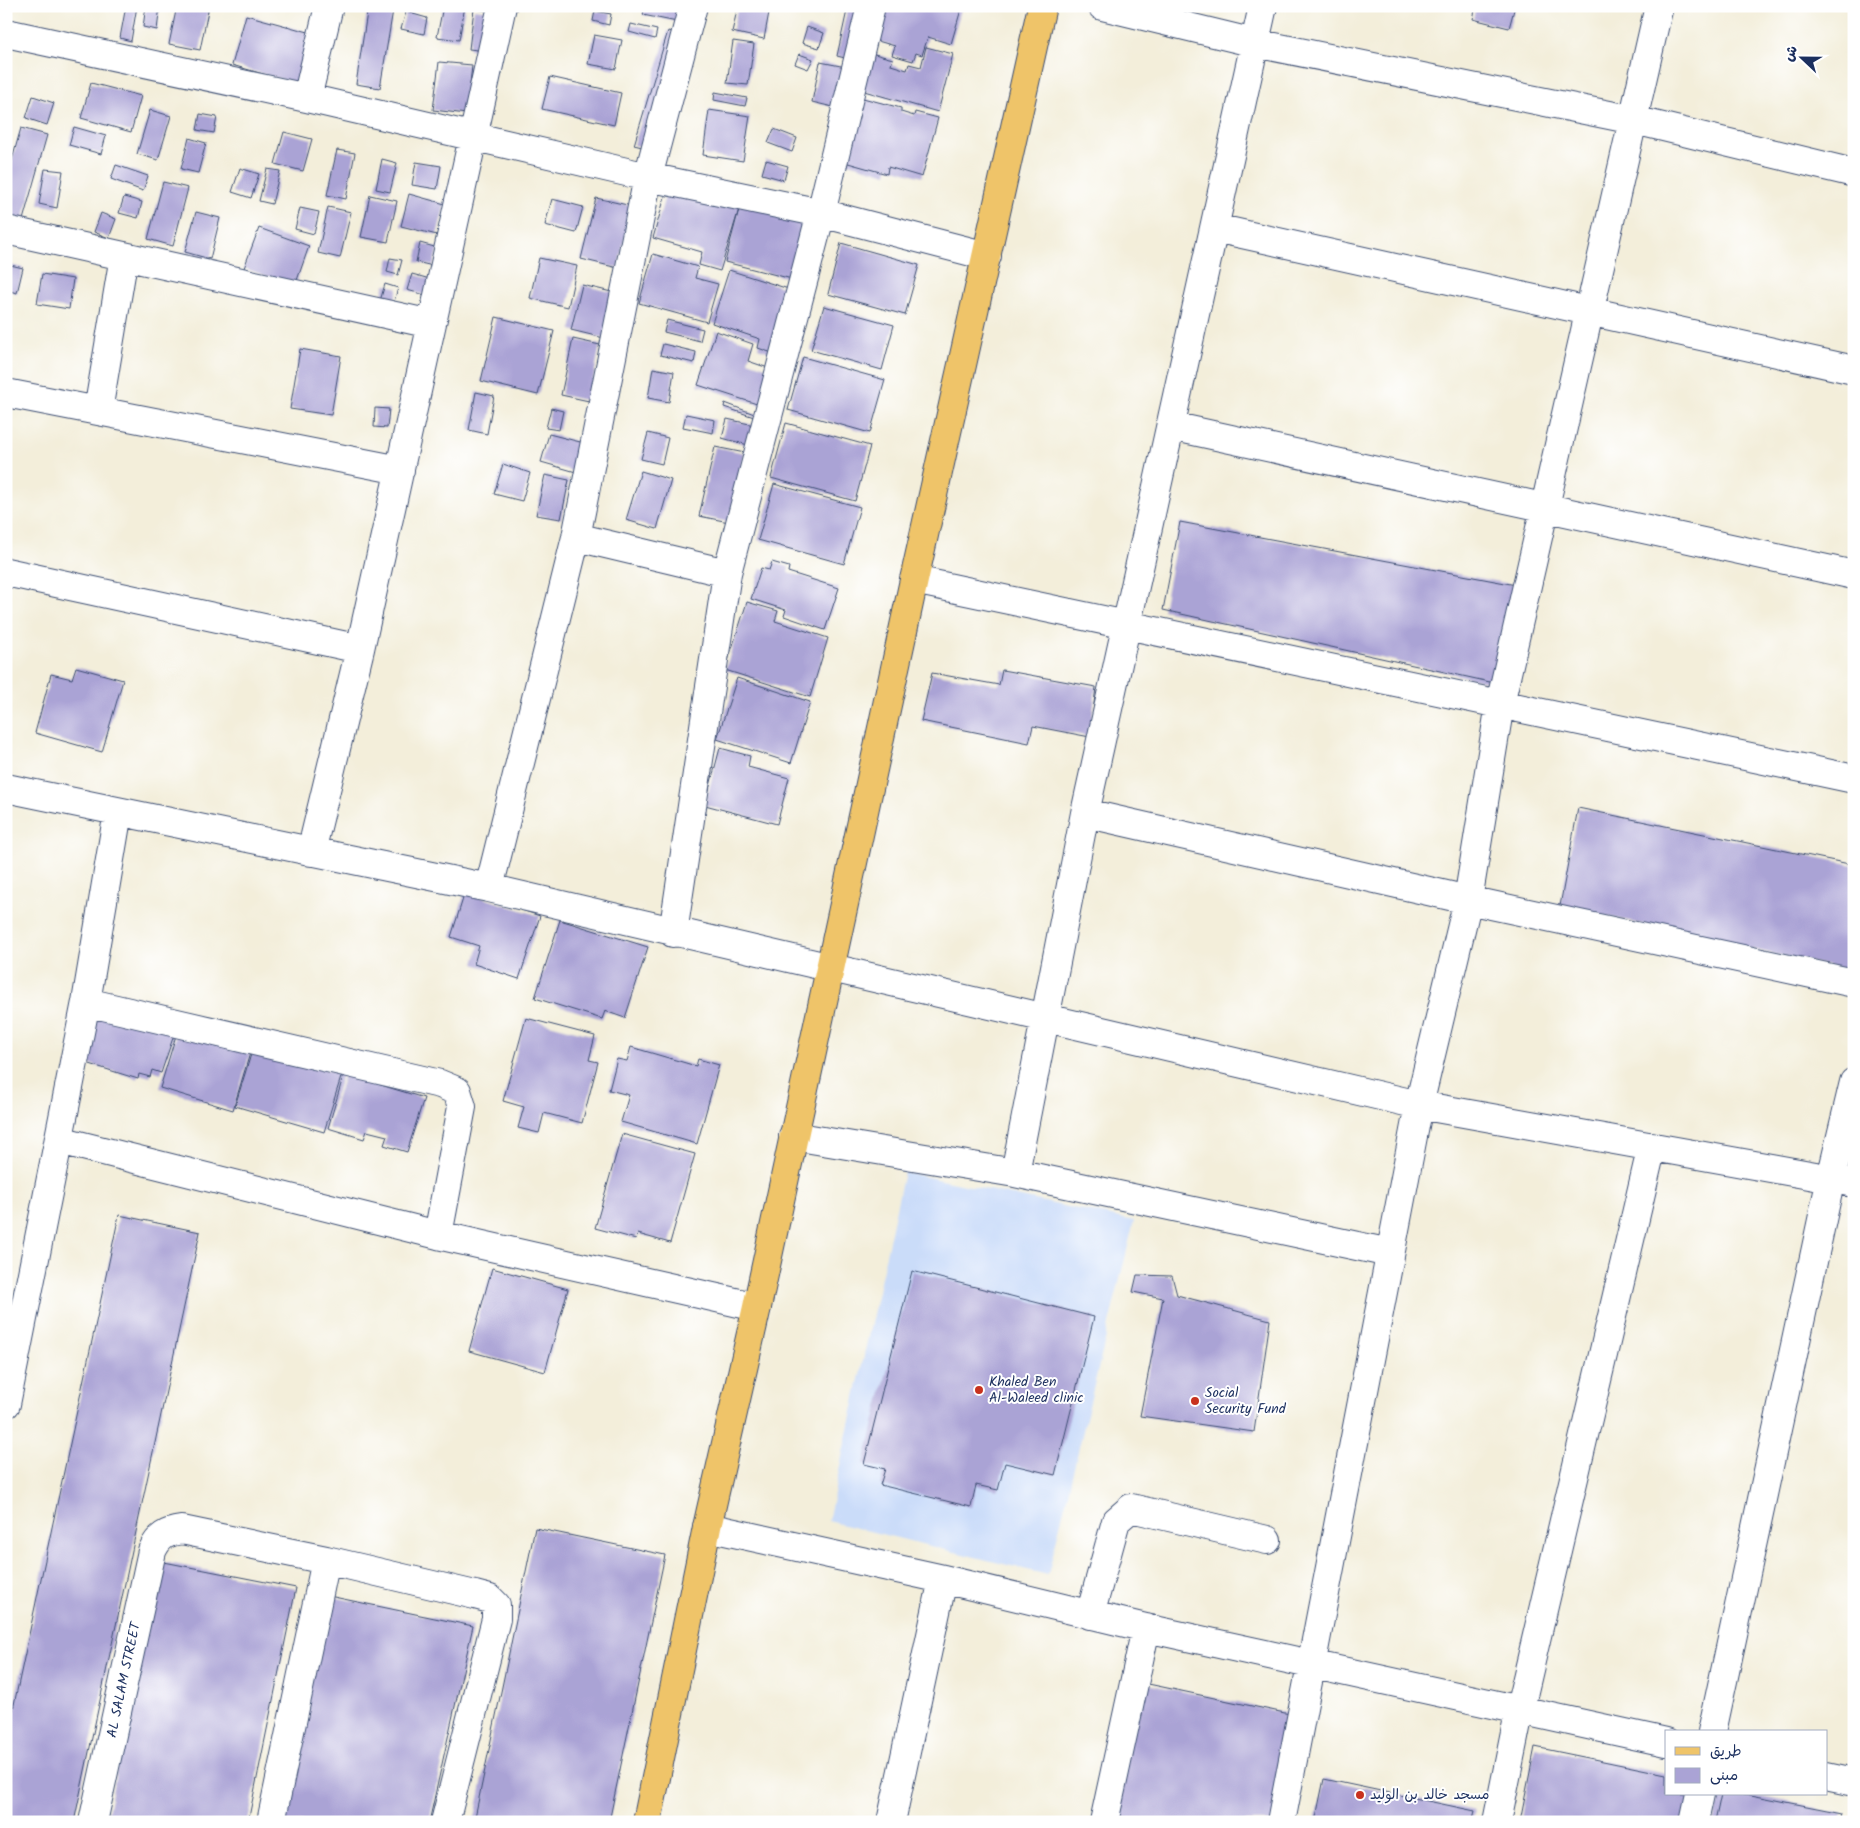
<svg xmlns="http://www.w3.org/2000/svg" width="1860" height="1828" viewBox="0 0 1860 1828" font-family="Kalam,'Playpen Sans Arabic',sans-serif">
  <style>
    .built { fill: #cadcf9 }
    .building { fill: #aaa3d5 }
    .lines { fill: none; stroke-linecap: round; stroke-linejoin: round }
    .minor-casing { stroke: #3b4c71; stroke-width: 30 }
    .major-casing { stroke: #3b4c71; stroke-width: 30 }
    .minor { stroke: #fff; stroke-width: 28 }
    .major { stroke: #efc469; stroke-width: 28 }
    .poi-dot { fill: #c8321e; stroke: #fff; stroke-width: 2 }
    .labels { text-anchor: middle; dominant-baseline: central; stroke-width: 4; stroke-linejoin: round; paint-order: stroke }
    .poi-label { font-size: 14px; fill: #1b2f5e; stroke: #fff; text-anchor: start }
    .street-label { font-size: 14px; fill: #1b2f5e; stroke: #fff }
  </style>
  <rect width="100%" height="100%" fill="#fff"/>
  <filter id="ink" filterUnits="userSpaceOnUse"><feTurbulence type="fractalNoise" baseFrequency=".02" numOctaves="2"/><feDisplacementMap in="SourceGraphic" scale="10" xChannelSelector="R" yChannelSelector="G"/><feConvolveMatrix kernelMatrix="1 2 1 2 8 2 1 2 1" color-interpolation-filters="sRGB"/></filter>
  <filter id="wash" filterUnits="userSpaceOnUse"><feTurbulence type="fractalNoise" baseFrequency=".0096" numOctaves="4" result="noise"/><feDisplacementMap in="SourceGraphic" scale="20" xChannelSelector="R" yChannelSelector="G"/><feGaussianBlur stdDeviation="1.12" result="paint"/><feColorMatrix in="noise" values="0 0 0 0 0 0 0 0 0 0 0 0 0 0 0 0 0 1.4 0 .05"/><feComposite in="paint" operator="in"/></filter>
  <g filter="url(#wash)">
    <rect width="100%" height="100%" fill="#f3eeda"/>
    <!-- built -->
    <path class="built" d="M904 1172 1134 1221 1048 1575 828 1521Z"/>
    <g id="blocks">
      <!-- building -->
      <path class="building" d="M126 6H137L131 41 120 38Z
        M146 6H160L157 30 143 27Z
        M177 6H209L200 50 169 44Z
        M368 6 393 10 380 88 356 84Z
        M443 6H465L459 40 437 37Z
        M645 6H681L677 22 643 15Z
        M738 6 770 7 764 39 732 32Z
        M848 6H861L849 59 837 56Z
        M874 6H962L951 44 928 37 922 55 916 53 913 61 892 55 895 46 864 37Z
        M1476 6H1515L1509 28 1473 19Z
        M474 9 491 11 486 51 469 49Z
        M595 11 611 14 609 25 593 21Z
        M406 12 427 18 424 34 401 29Z
        M246 15 312 33 298 84 232 65Z
        M631 24 657 30 655 39 629 32Z
        M807 27 824 33 819 48 802 43Z
        M668 31 679 34 646 148 634 145Z
        M594 35 622 40 616 69 588 64Z
        M733 41 754 44 748 85 727 83Z
        M926 47 953 54 938 112 857 89 867 52 893 59 891 65 907 70 909 64 921 67Z
        M799 54 813 59 808 69 795 64Z
        M439 62 472 65 467 114 433 110Z
        M820 62 846 67 837 108 812 102Z
        M550 77 621 93 614 125 542 109Z
        M91 83 141 96 131 132 81 118Z
        M715 92 747 98 745 106 714 100Z
        M33 96 54 103 47 125 26 118Z
        M859 97 901 108V112L914 116 915 112 938 118 922 177 888 167 887 174 841 161Z
        M150 110 171 116 158 160 137 154Z
        M709 110 750 116 743 161 703 155Z
        M200 114 217 117 214 133 197 130Z
        M74 127 106 136 101 154 69 145Z
        M21 128 47 135 23 220 6 215V181Z
        M774 129 797 138 792 152 768 143Z
        M284 132 312 139 303 171 275 164Z
        M189 138 206 143 198 173 181 169Z
        M337 150 355 153 346 199 327 195Z
        M382 159 397 163 390 192 376 189Z
        M766 160 788 166 784 180 762 174Z
        M416 162 441 166 437 189 412 185Z
        M116 165 148 176 143 191 111 179Z
        M240 168 259 174 251 198 232 192Z
        M45 169 63 171 57 208 39 204Z
        M267 169 280 171 272 204 259 201Z
        M163 182 188 188 173 246 148 239Z
        M668 186 815 222 800 281 725 262 739 209 720 271 699 265 702 252 653 238Z
        M409 194 445 204 437 235 401 226Z
        M370 195 397 201 388 242 361 237Z
        M124 197 142 202 138 218 119 213Z
        M596 198 632 206 618 268 581 259Z
        M552 199 583 207 576 233 545 225Z
        M328 207 351 212 340 258 318 253Z
        M300 208 319 212 314 234 295 229Z
        M196 212 220 218 210 259 185 252Z
        M101 213 116 219 109 238 94 232Z
        M259 228 309 246 295 286 244 268Z
        M420 243 438 248 433 266 416 262Z
        M841 243 919 265 905 315 828 294Z
        M653 254 698 267 695 278 718 284 707 322 639 303Z
        M390 258 402 260 398 275 387 272Z
        M539 258 577 266 568 307 530 298Z
        M6 264 23 268 17 293 6 290Z
        M729 270 798 292 778 355 758 348 760 339 712 323Z
        M42 274 73 279 69 309 37 304Z
        M412 274 430 279 425 295 407 290Z
        M385 284 398 288 393 305 380 301Z
        M582 285 620 294 608 339 571 330Z
        M824 306 894 325 882 370 811 350Z
        M496 317 554 331 538 395 481 381Z
        M667 320 703 329 700 341 664 332Z
        M716 331 753 344 748 361 774 370 763 406 698 385Z
        M573 339 600 345 589 401 561 395Z
        M663 344 696 352 694 363 660 355Z
        M300 349 341 356 331 415 290 409Z
        M803 357 885 380 870 433 788 410Z
        M653 368 674 372 669 402 648 398Z
        M476 392 494 396 487 434 469 430Z
        M725 403 757 415V418L724 407Z
        M375 408 389 409 387 428 374 427Z
        M551 408 563 411 559 430 546 428Z
        M686 414 715 420 713 433 683 427Z
        M727 419 754 425 748 445 722 438Z
        M786 423 870 446 855 501 771 478Z
        M648 433 668 438 662 464 641 459Z
        M549 434 584 443 576 472 541 462Z
        M715 447 745 453 729 522 699 516Z
        M503 464 530 473 522 501 494 494Z
        M641 471 671 480 657 529 626 520Z
        M545 475 569 480 561 519 536 515Z
        M774 484 860 507 844 564 758 540Z
        M1180 522 1516 585 1499 684 1163 610Z
        M772 562 789 567 788 572 839 588 825 630 784 616 786 610 751 599 761 568 769 570Z
        M747 602 778 611 775 621 828 638 810 697 725 670Z
        M76 667 123 680 102 752 35 733 51 674 72 679Z
        M1002 670 1096 687 1090 737 1033 726 1029 743 921 721 932 673 999 685Z
        M737 678 810 702 791 763 717 739Z
        M720 748 750 756 748 767 789 778 777 824 705 805Z
        M1578 808 1854 865V972L1560 906Z
        M465 892 540 916 519 979 474 964 479 946 451 937Z
        M560 920 648 947 625 1018 605 1011 602 1019 535 998Z
        M97 1008 175 1032 161 1073 152 1070 150 1077 139 1074 138 1079 80 1061Z
        M526 1018 595 1036 589 1060 598 1062 582 1123 544 1113 539 1133 518 1128 524 1107 503 1101Z
        M177 1032 250 1053 233 1110 160 1088Z
        M631 1047 696 1066 698 1059 719 1065 697 1144 621 1122 629 1095 609 1090 617 1059 627 1061Z
        M253 1048 342 1074 324 1132 235 1106Z
        M344 1074 424 1098 407 1152 384 1145 387 1136 367 1131 364 1139 328 1128Z
        M622 1134 695 1154 670 1243 638 1234 636 1239 595 1228Z
        M119 1215 200 1232 74 1822H6V1742Z
        M492 1268 568 1289 545 1372 469 1351Z
        M912 1271 1094 1317 1055 1475 1005 1463 998 1490 976 1485 971 1507 880 1485 885 1469 864 1464Z
        M1137 1275 1172 1276 1177 1295 1270 1320 1254 1432 1140 1416 1163 1298 1133 1292Z
        M535 1528 665 1555 609 1822H474Z
        M159 1561 296 1588 248 1822H106Z
        M329 1596 473 1626 429 1822H281Z
        M1139 1682 1299 1716 1277 1822H1109Z
        M1535 1747 1666 1774V1794H1693L1687 1822H1520Z
        M1324 1779 1475 1811 1472 1822H1315Z
        M1721 1794H1746L1842 1813 1840 1822H1715Z"/>
    </g>
  </g>
  <g filter="url(#ink)">
    <use href="#blocks" fill-opacity="0" stroke="#3b4c71" stroke-width="1"/>
    <g class="lines">
      <defs>
        <path id="minor" d="M1102 6 1255 43 1634 120 1854 173
          M6 33 307 98 648 177 821 213 987 256
          M307 98 329 6
          M1215 228 1854 370
          M6 230 431 324
          M6 393 400 470
          M98 411 124 256
          M1171 426 1854 575
          M576 537 727 573
          M6 572 360 649
          M914 580 1854 779
          M6 788 489 888 1419 1105 1854 1183
          M1085 813 1468 900 1854 983
          M311 852 360 649 502 6
          M489 888 576 537 648 177 693 6
          M673 933 727 573 821 213 871 6
          M86 1002 440 1084 457 1091 462 1107 438 1235
          M793 1136 1015 1173 1390 1253
          M59 1140 438 1235 757 1307
          M1015 1173 1085 813 1263 6
          M6 1404 86 1002 118 812
          M707 1527 943 1579 1146 1628 1666 1742
          M1090 1615 1116 1521 1131 1508 1267 1540
          M1712 1732 1831 1178 1854 1082
          M1826 1776 1854 1782
          M93 1822 152 1551C159 1536 166 1532 182 1530L326 1560 475 1595 490 1599 496 1605V1619L445 1822
          M271 1822 326 1560
          M891 1822 943 1579
          M1104 1822 1146 1628
          M1281 1822 1419 1105 1468 900 1500 704 1659 6
          M1497 1822 1520 1708 1652 1146
          M1694 1822 1700 1794"/>
        <path id="major" d="M647 1822 707 1527 757 1307 914 580 1042 6"/>
      </defs>
      <!-- minor casing -->
      <use href="#minor" class="minor-casing"/>
      <!-- major casing -->
      <use href="#major" class="major-casing"/>
      <!-- minor -->
      <use href="#minor" class="minor"/>
      <!-- major -->
      <use href="#major" class="major"/>
    </g>
  </g>
  <!-- markers -->
  <g class="poi-dot">
    <circle cx="979" cy="1390" r="5"/>
    <circle cx="1195" cy="1401" r="5"/>
    <circle cx="1360" cy="1795" r="5"/>
  </g>
  <g class="labels">
    <!-- poi labels -->
    <g class="poi-label">
      <text x="989" y="1382">Khaled Ben<tspan x="989" dy="16">Al-Waleed clinic</tspan></text>
      <text x="1205" y="1393">Social<tspan x="1205" dy="16">Security Fund</tspan></text>
      <text x="1370" y="1795">مسجد خالد بن الوليد</text>
    </g>
    <!-- street labels -->
    <g class="street-label">
      <text transform="translate(124 1680) rotate(-78)">AL SALAM STREET</text>
    </g>
  </g>
  <!-- margin -->
  <rect width="1860" height="1828" fill="none" stroke="#fff" stroke-width="25"/>
  <!-- legend -->
  <rect x="1665" y="1730" width="162" height="65" fill="#ffffff" stroke="#a4acbf"/>
  <rect x="1675" y="1747" width="25" height="8" fill="#efc469" stroke="#a4acbf"/>
  <text x="1710" y="1756" font-size="15" fill="#1b2f5e">طريق</text>
  <rect x="1675" y="1768" width="25" height="15" fill="#aaa3d5" stroke="#a4acbf"/>
  <text x="1710" y="1780" font-size="15" fill="#1b2f5e">مبنى</text>
  <!-- north arrow -->
  <g transform="translate(1802 58) rotate(292)" stroke="#ffffff" stroke-width="4" paint-order="stroke">
  <path d="M0-4L9 19L0 12L-9 19Z" fill="#1b2f5e"/>
  <text y="-8" font-size="14" font-weight="bold" text-anchor="middle" fill="#1b2f5e">ش</text>
  </g>
</svg>
